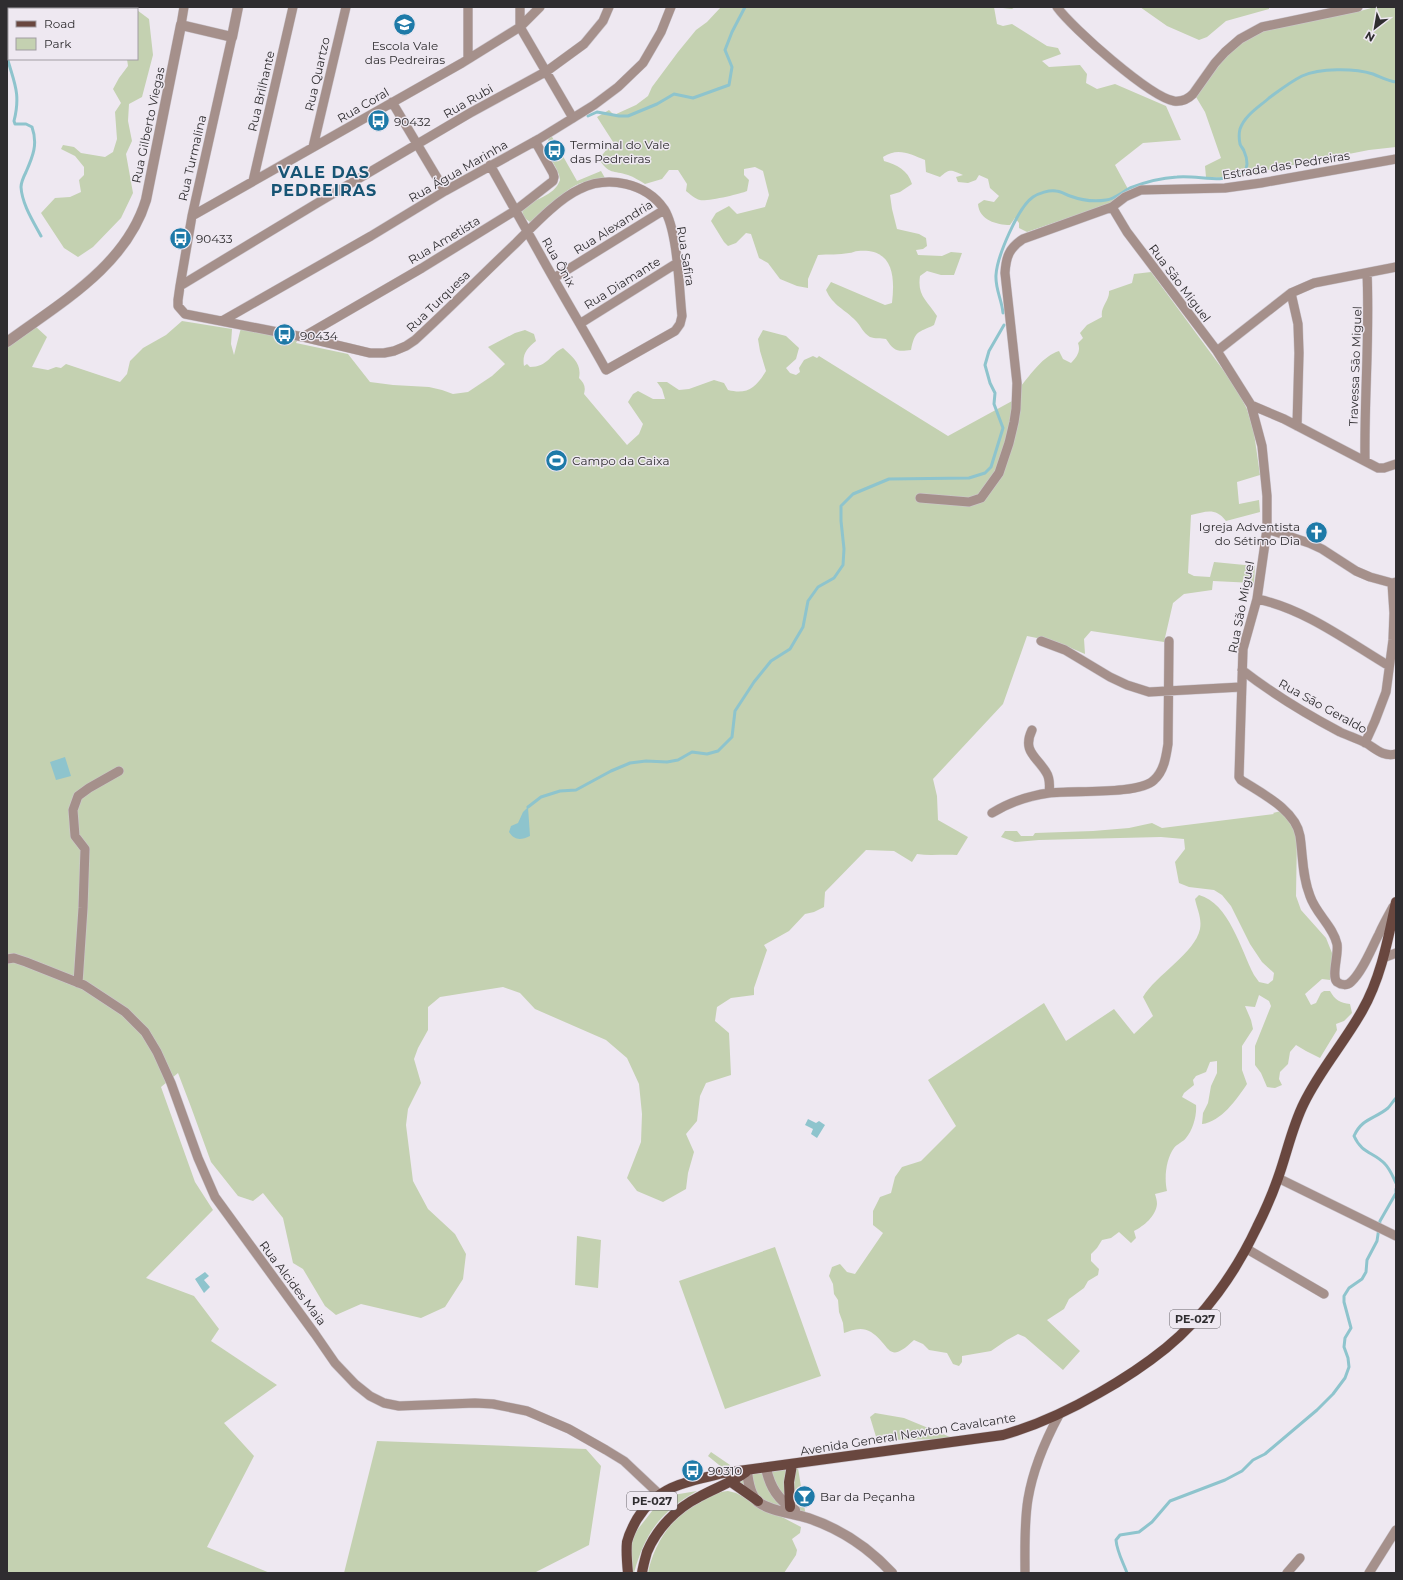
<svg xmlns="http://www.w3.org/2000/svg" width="1403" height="1580" viewBox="0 0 1403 1580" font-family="Montserrat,sans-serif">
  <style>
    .green { fill: #c4d1b1 }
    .water { fill: #8ec4cd }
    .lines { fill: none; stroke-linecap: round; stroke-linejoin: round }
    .stream { stroke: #8ec4cd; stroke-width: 3 }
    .minor-casing { stroke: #ccc6ce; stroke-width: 10 }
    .tertiary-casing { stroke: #ccc6ce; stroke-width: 11 }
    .primary-casing { stroke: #ccc6ce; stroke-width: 11 }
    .minor { stroke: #a5908b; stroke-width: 9 }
    .tertiary { stroke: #a5908b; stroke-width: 10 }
    .primary { stroke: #69473f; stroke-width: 10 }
    .labels { text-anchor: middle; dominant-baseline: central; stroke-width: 3; stroke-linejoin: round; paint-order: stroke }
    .shield { fill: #eee8f1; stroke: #68656a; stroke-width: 1 }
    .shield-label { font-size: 11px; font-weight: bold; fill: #2f2d30 }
    .poi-label { font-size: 12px; fill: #2f2d30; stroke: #eee8f1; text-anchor: start }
    .street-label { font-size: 12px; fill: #2f2d30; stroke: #eee8f1 }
    .district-label { font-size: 16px; font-weight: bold; letter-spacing: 1px; fill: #175474; stroke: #eee8f1 }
  </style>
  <rect width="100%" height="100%" fill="#eee8f1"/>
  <!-- green -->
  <path class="green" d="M721 7H1015L1012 9 994 7 997 24 1003 26 1012 24 1047 46 1058 48 1061 54 1042 61 1049 67 1080 65 1087 74 1086 83 1097 89 1115 84 1166 106 1181 140 1143 143 1115 165 1128 189 1109 204 1027 232 1019 228V223L1015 218 1010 225C997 225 979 220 978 204L984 200 994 202 999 196 990 188 988 179 979 175 976 180 968 183 958 182 956 177 963 175C951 170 950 168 940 177L926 172 925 160C910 154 898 147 883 157L884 161C897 165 908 170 912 184L900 192 890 195 892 209 897 229 919 234 926 238 927 246 923 249 916 250 918 255 942 256 951 252 962 253 954 275H941L927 271 920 276C917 296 927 300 937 316L934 325C918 333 915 330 911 350 897 352 894 351 886 339 881 338 875 339 870 337 863 333 861 326 856 321 845 309 833 306 826 290L831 282 885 305 892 303C895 277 894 248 858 251 855 251 852 253 849 253 839 255 828 254 818 255L808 279V288L797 286 780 279 768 263 759 258 751 234 746 233 736 243 728 246 724 242 711 221 716 213 729 206 737 214 765 207 769 195 763 171 755 167 744 169V175L749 180 747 191C741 194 705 202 700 200 695 199 690 194 686 191L687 184 678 170H669L662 179 645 184C640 181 634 177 628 175 613 170 609 175 599 159L607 149 615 145 597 117 609 110 614 115 636 105 648 96 652 87 678 52 696 30 707 22Z
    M1140 7H1269V9L1226 21 1207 37 1199 40 1167 26Z
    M1375 7H1396V147L1369 150 1226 178 1206 177 1205 166 1221 158 1205 112 1196 97C1209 79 1220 60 1238 46 1267 23 1308 21 1342 15 1353 13 1364 10 1375 7Z
    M137 10 149 19 153 55 142 97 129 104 128 121 132 141 126 154 133 193 121 218 93 247 78 257 64 248 41 213 55 198 70 197 81 192 79 180 84 175V167L75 156 61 149 63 145 74 147 81 153 105 157 113 152 117 139 115 112 121 103 113 89 119 78 128 66 127 59H137Z
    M551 135 577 181 601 171 605 178C594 180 581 181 571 188 558 196 545 218 530 222L523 217 522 209C534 198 554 197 560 180 559 165 539 151 551 135Z
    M1151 272 1235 386 1247 409 1254 433 1260 475 1237 482 1239 504 1259 500 1260 512 1226 521C1215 507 1206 512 1191 515L1188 573 1194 576 1210 577 1214 562 1255 566 1254 583 1213 581 1212 590 1184 594 1173 603 1164 642 1091 631 1084 639 1085 654 1057 642 1027 636 1003 704 933 779 937 796 938 820 968 837 957 855C943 854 930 856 917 854L912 862 894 851 866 850 825 892 824 907 814 912 805 914 789 931 764 945 767 950 754 988V995L731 998 717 1007 715 1021 729 1033 731 1075 706 1083 700 1096 697 1121 686 1134 694 1152 688 1173 686 1189 663 1202 637 1191 627 1178 641 1142 642 1114 639 1084 627 1058 606 1040 535 1009 520 993 503 987 440 997 428 1007V1030L418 1048 414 1059 421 1083 408 1109 406 1125 413 1181 428 1209 455 1234 466 1254 463 1279 445 1307 421 1318 361 1304 336 1315 325 1306 303 1269 293 1263 283 1218 263 1193 253 1201 238 1196 211 1162 191 1107 178 1073 161 1087 195 1182 213 1210 146 1278 194 1296 219 1329 211 1341 277 1385 224 1423 254 1456 207 1547 270 1573H7V345L35 326 47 337 32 367 48 370 56 367 61 368 66 364 120 382 127 374 130 361 143 348 166 335 182 321 232 329 231 344 234 355 242 324 299 337 296 343 348 354 370 382 393 385 429 387 442 390 453 394 468 392 492 376 505 364 488 347 515 333 525 330 534 334 536 341C527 348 522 354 524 366L527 364 530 367C548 367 549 355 563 348 572 357 582 363 579 378 584 383 586 387 584 394L627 445 639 434 643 424 628 402 633 394 638 391 653 399H665L662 389 657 382H667L679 390 689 389 714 380 724 383 728 390C748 395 756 387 766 371L760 351 758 339 763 330 786 336 799 348 796 359 786 368 790 373 796 375 800 372 799 368 804 360 813 356 817 358 819 356 948 436 1021 396V386C1031 374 1043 356 1059 351L1063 359 1071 363C1077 357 1081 351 1078 343L1083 338 1080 333 1087 325 1102 317C1100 307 1110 300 1109 291L1132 283 1134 274Z
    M1281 811 1289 813 1297 835 1296 896 1301 910 1326 938 1332 953 1333 968 1330 980 1322 979 1305 994 1311 1005 1316 1003 1321 993 1324 991H1330C1335 1000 1340 1003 1350 1004L1352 1013 1344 1021 1336 1024 1337 1030 1320 1058 1306 1051 1296 1045 1290 1052 1288 1064 1280 1072 1279 1079 1282 1085 1275 1088 1267 1087 1261 1073 1255 1065V1046L1271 1006 1269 1001 1259 995 1255 1007 1245 1006 1251 1020 1253 1029 1242 1046V1070L1247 1084C1237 1099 1221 1122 1202 1124L1203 1113 1208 1103 1211 1086 1217 1073V1061L1210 1062 1206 1072 1196 1076 1193 1080 1194 1085 1184 1093 1182 1097 1196 1105C1197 1115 1193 1130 1186 1138 1183 1142 1177 1144 1174 1148 1166 1159 1164 1178 1167 1191L1155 1194C1156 1197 1157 1201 1157 1204 1156 1216 1144 1226 1134 1231L1136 1238 1131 1243 1119 1232 1111 1238 1102 1240 1097 1248 1091 1254V1261L1099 1269 1098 1275 1088 1281 1084 1288 1069 1299 1064 1309 1047 1320 1080 1351 1063 1370 1025 1337 1018 1334 1007 1340 991 1351 962 1356V1362L959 1366 953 1364 947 1353 929 1350 923 1344 914 1340C887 1366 891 1345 871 1332 862 1326 852 1330 844 1333L843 1323 839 1312 838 1300 834 1294 833 1284 829 1276 832 1267 840 1264 847 1272 855 1274 883 1233 873 1225V1211L880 1197 891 1193 895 1177 902 1167 921 1161 956 1126 928 1080 1044 1003 1066 1041 1114 1009 1134 1034 1153 1016 1143 997C1156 975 1195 953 1200 929 1202 918 1197 909 1195 899L1199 895C1229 903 1241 950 1254 975L1259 982 1268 984 1273 980 1274 973 1262 962 1250 944 1231 906 1222 895 1214 890 1189 887 1179 883 1175 862 1185 849 1184 839 1161 837 1039 840 1015 842 1001 837 1005 831H1017L1021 836H1033L1035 833 1093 831 1129 828 1152 823 1162 828 1274 814 1273 813Z
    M577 1236 601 1240 598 1288 575 1285Z
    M775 1247 821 1376 725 1409 679 1281Z
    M875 1413 904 1418 955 1439 877 1440 870 1417Z
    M377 1441 586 1449 601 1466 589 1545 534 1573H344Z
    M711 1452 730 1465 731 1468 724 1469 708 1456Z
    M798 1468 806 1517 785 1512 730 1483 725 1478Z
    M697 1491C661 1511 645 1533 634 1573H630L631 1539 638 1529 656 1506 673 1495Z
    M728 1491 736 1493 801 1527 800 1533 792 1539 797 1550 796 1555 784 1573H648C655 1535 688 1495 728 1491Z"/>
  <!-- water -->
  <path class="water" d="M65 757 71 776 56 780 50 762Z
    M528 807 530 836C521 840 515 841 509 832L511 826 518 823 523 812Z
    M808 1119 816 1123 819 1121 825 1125 817 1138 811 1134 813 1129 805 1125Z
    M205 1272 209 1276 204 1280 210 1287 204 1293 195 1279Z"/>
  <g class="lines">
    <!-- stream -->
    <path class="stream" d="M7 57C14 83 21 93 14 121L15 124H26L32 127C38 144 33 156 26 172 24 176 21 182 21 187 22 204 33 221 41 236
      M588 116 597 112 619 116H628L657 104 674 94 693 98 729 85 732 67 725 50 732 32 745 7
      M1003 313C1002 300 995 289 996 275 997 257 1018 207 1033 197 1039 193 1049 190 1056 191 1061 191 1066 195 1070 196 1081 200 1094 202 1106 200 1115 199 1122 192 1130 188 1145 182 1160 178 1177 177 1196 175 1223 183 1240 175 1249 171 1248 160 1244 151 1243 148 1241 147 1240 144 1239 139 1239 133 1240 129 1245 115 1259 107 1269 98 1280 90 1290 82 1302 76 1320 68 1354 68 1373 74 1381 77 1388 81 1396 82
      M528 807 541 797 560 791 576 790 611 771 630 763 646 761 667 762 678 760 692 752 707 754 718 751 732 737 735 711 754 682 771 661 790 649 803 627 808 601 818 587 834 578 843 565 844 549 841 521V506L853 494 889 479 969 478 985 473 991 467 1003 428 994 404 995 393 990 383 985 365 989 351 1004 325
      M1396 1098C1393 1101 1391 1105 1388 1108 1375 1119 1362 1118 1354 1136 1362 1154 1374 1152 1385 1164 1390 1169 1393 1177 1396 1183
      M1127 1573C1123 1562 1117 1552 1116 1540L1120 1535 1139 1532 1152 1522 1170 1501 1225 1480 1242 1471 1253 1460 1265 1454 1317 1410 1333 1394 1345 1378 1349 1367 1348 1358 1344 1347 1345 1338 1351 1328 1344 1302V1296L1349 1288 1362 1279 1366 1272 1367 1260 1377 1241 1380 1221 1396 1193V1189"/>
    <defs>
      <path id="minor" d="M468 7V59
        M520 7V27L573 118
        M1057 7C1072 28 1150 97 1174 101 1182 102 1188 99 1193 94L1215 63 1225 52 1240 39 1262 27 1358 7
        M181 25 184 7
        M232 37 192 216 180 286 178 300V306L185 314 303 337 370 353H384L394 351 406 346 415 340C450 308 482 275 516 243 533 226 558 199 580 189 608 175 646 183 664 209 678 231 679 289 682 316L680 324 675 331 606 370C585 332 562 294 541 256 524 226 507 195 490 165
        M392 102 445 191
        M313 147 346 7
        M253 181 293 7
        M1112 207 1127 232 1217 351 1251 405 1262 446 1267 496V529L1257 599 1243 649 1239 777 1241 780C1261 793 1296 810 1300 836 1303 856 1302 876 1310 896 1316 914 1333 926 1337 944 1339 954 1331 976 1337 982 1341 985 1347 986 1351 982 1363 971 1371 949 1379 934 1383 925 1388 916 1393 907
        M192 216 462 63 520 27 540 7
        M554 278 664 210
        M180 286 319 202 470 113 547 71 584 44 603 21 609 7
        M1291 293 1298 324 1299 353 1297 426
        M222 321 371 236 445 191 539 139 594 105 618 87 643 63 661 32 671 7
        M581 323 677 263
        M303 337 422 268 516 210 553 181 554 177 553 173 535 141
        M1217 351 1291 293 1314 283 1396 267
        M1251 405 1284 419 1378 468H1384L1396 464
        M1365 461C1364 398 1370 335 1367 273
        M920 498 969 502 981 498 999 473 1009 443 1014 422 1016 409 1017 383 1005 273C1006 257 1009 248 1023 239L1112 207 1125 197 1141 190 1225 188 1261 183 1396 159
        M1267 529 1309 543 1322 549 1356 571 1370 577 1392 583 1396 582
        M1257 599C1305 609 1347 641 1389 666
        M1041 641 1065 650 1110 677 1127 685 1149 692 1241 687
        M1242 670C1273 694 1306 714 1340 732 1349 736 1358 739 1366 743 1376 749 1383 757 1396 754
        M1032 730C1022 751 1036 756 1046 772 1050 778 1050 785 1049 793
        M1365 743 1375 721 1386 692 1393 640 1394 613 1392 583
        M992 813C1010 802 1027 796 1049 793 1072 790 1139 795 1154 780 1164 771 1166 757 1168 744L1169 641
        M1383 958 1396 953
        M7 959 14 958 26 962 84 985 125 1012 145 1032 157 1052 171 1083 198 1158 215 1197 315 1334 335 1363 355 1384 370 1396 384 1403 399 1406 475 1403 493 1404 527 1411 569 1429 606 1450 624 1461 659 1494
        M78 983 83 908 85 849 75 836 73 810 78 796 89 788 119 771
        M1278 1178 1396 1236
        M1247 1249 1324 1294
        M1025 1573C1025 1549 1024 1523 1028 1499 1033 1469 1045 1441 1059 1415
        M1287 1573 1300 1558
        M1369 1573 1396 1530"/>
      <path id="tertiary" d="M7 342C60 303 126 266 146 200L181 25 232 37 238 7
        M766 1468C770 1487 778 1500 795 1510
        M747 1471C748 1481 750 1495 758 1502 772 1512 793 1513 808 1518 841 1529 869 1548 892 1573"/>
      <path id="primary" d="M731 1482 758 1501
        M790 1507 789 1482 792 1465
        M628 1573C627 1563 626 1552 627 1542 629 1534 633 1526 637 1519 658 1485 689 1481 724 1473L1003 1435C1038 1425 1068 1411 1099 1393 1122 1380 1145 1365 1166 1348 1204 1317 1236 1272 1257 1227 1265 1211 1272 1195 1278 1178 1287 1153 1292 1127 1304 1103 1320 1070 1344 1043 1362 1011 1381 978 1388 939 1396 902
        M642 1573C643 1566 645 1559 647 1552 657 1528 677 1508 699 1497 715 1488 731 1483 746 1472"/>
    </defs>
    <!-- minor casing -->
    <use href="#minor" class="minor-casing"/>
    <!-- tertiary casing -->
    <use href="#tertiary" class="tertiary-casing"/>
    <!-- primary casing -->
    <use href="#primary" class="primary-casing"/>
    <!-- minor -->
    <use href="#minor" class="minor"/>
    <!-- tertiary -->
    <use href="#tertiary" class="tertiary"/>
    <!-- primary -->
    <use href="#primary" class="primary"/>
  </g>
  <!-- icons -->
  <defs>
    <symbol id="school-disc" viewBox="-11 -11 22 22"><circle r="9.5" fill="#1e7aa8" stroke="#eee8f1"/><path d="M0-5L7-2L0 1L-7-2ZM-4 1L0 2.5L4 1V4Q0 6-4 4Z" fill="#fff"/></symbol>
    <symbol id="bus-disc" viewBox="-11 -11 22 22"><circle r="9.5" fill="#1e7aa8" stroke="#eee8f1"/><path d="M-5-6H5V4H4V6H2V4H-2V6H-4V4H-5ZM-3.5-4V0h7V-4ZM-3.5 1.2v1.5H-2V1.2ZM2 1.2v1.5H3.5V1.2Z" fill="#fff"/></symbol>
    <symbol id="stadium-disc" viewBox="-11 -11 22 22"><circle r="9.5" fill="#1e7aa8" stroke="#eee8f1"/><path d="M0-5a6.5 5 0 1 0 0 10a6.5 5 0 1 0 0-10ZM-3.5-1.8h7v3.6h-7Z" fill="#fff"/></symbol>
    <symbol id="church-disc" viewBox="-11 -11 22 22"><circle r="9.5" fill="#1e7aa8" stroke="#eee8f1"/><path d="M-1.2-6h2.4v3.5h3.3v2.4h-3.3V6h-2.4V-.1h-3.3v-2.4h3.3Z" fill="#fff"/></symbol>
    <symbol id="bar-disc" viewBox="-11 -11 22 22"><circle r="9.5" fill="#1e7aa8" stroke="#eee8f1"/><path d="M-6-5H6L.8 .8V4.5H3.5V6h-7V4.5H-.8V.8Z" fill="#fff"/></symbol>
  </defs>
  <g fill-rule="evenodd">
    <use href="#school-disc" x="392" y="12" width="25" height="25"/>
    <use href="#bus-disc" x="366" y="108" width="25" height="25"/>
    <use href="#bus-disc" x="542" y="138" width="25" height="25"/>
    <use href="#bus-disc" x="168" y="226" width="25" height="25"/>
    <use href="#bus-disc" x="272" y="322" width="25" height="25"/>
    <use href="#stadium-disc" x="544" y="448" width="25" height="25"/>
    <use href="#church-disc" x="1304" y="520" width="25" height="25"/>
    <use href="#bus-disc" x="680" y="1458" width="25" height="25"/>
    <use href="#bar-disc" x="792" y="1484" width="25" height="25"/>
  </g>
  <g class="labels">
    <!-- shield labels -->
    <g class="shield">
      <rect x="1170" y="1310" width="50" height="18" rx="3"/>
      <rect x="627" y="1492" width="50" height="18" rx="3"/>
    </g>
    <g class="shield-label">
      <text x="1195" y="1319">PE-027</text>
      <text x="652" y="1501">PE-027</text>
    </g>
    <!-- poi labels -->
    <g class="poi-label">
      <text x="405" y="45" text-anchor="middle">Escola Vale<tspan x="405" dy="14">das Pedreiras</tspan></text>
      <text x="394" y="121">90432</text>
      <text x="570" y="144">Terminal do Vale<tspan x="570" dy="14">das Pedreiras</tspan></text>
      <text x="196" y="238">90433</text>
      <text x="300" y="335">90434</text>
      <text x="572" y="460">Campo da Caixa</text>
      <text x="1300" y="526" text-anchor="end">Igreja Adventista<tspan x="1300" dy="14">do Sétimo Dia</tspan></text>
      <text x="708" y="1470">90310</text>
      <text x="820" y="1496">Bar da Peçanha</text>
    </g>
    <!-- street labels -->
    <g class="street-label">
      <text transform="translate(317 74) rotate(-77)">Rua Quartzo</text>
      <text transform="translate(261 91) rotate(-77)">Rua Brilhante</text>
      <text transform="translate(468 101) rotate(-30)">Rua Rubi</text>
      <text transform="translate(363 105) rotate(-30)">Rua Coral</text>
      <text transform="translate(148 125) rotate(-78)">Rua Gilberto Viegas</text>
      <text transform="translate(192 158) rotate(-77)">Rua Turmalina</text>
      <text transform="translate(1286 165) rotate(-9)">Estrada das Pedreiras</text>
      <text transform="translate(458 171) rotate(-30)">Rua Água Marinha</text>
      <text transform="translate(613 227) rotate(-32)">Rua Alexandria</text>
      <text transform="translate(444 240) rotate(-31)">Rua Ametista</text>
      <text transform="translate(686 256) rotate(81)">Rua Safira</text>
      <text transform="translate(559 262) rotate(60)">Rua Ônix</text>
      <text transform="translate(622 283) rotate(-32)">Rua Diamante</text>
      <text transform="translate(1180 283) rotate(53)">Rua São Miguel</text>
      <text transform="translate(438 301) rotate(-44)">Rua Turquesa</text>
      <text transform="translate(1355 366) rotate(-88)">Travessa São Miguel</text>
      <text transform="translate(1241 607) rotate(-79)">Rua São Miguel</text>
      <text transform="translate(1323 706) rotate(29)">Rua São Geraldo</text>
      <text transform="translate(293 1283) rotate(53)">Rua Alcides Maia</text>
      <text transform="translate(908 1434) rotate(-9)">Avenida General Newton Cavalcante</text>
    </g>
    <!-- district labels -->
    <g class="district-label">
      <text x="324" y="172">VALE DAS<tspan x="324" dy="18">PEDREIRAS</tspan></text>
    </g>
  </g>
  <!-- border -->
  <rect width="1403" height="1580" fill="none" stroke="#2f2d30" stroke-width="16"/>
  <!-- legend -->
  <rect x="8" y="8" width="130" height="52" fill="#eee8f1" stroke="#a29da4"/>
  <rect x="16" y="21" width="20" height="6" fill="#69473f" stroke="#a29da4"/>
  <text x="44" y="28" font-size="12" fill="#2f2d30">Road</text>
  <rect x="16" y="38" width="20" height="12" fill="#c4d1b1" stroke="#a29da4"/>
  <text x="44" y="48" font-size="12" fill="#2f2d30">Park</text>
  <!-- north arrow -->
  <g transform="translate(1375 28) rotate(211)" stroke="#eee8f1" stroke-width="3" paint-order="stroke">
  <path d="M0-3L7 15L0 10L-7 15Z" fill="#2f2d30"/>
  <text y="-6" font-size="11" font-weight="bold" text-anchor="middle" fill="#2f2d30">N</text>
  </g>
</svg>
